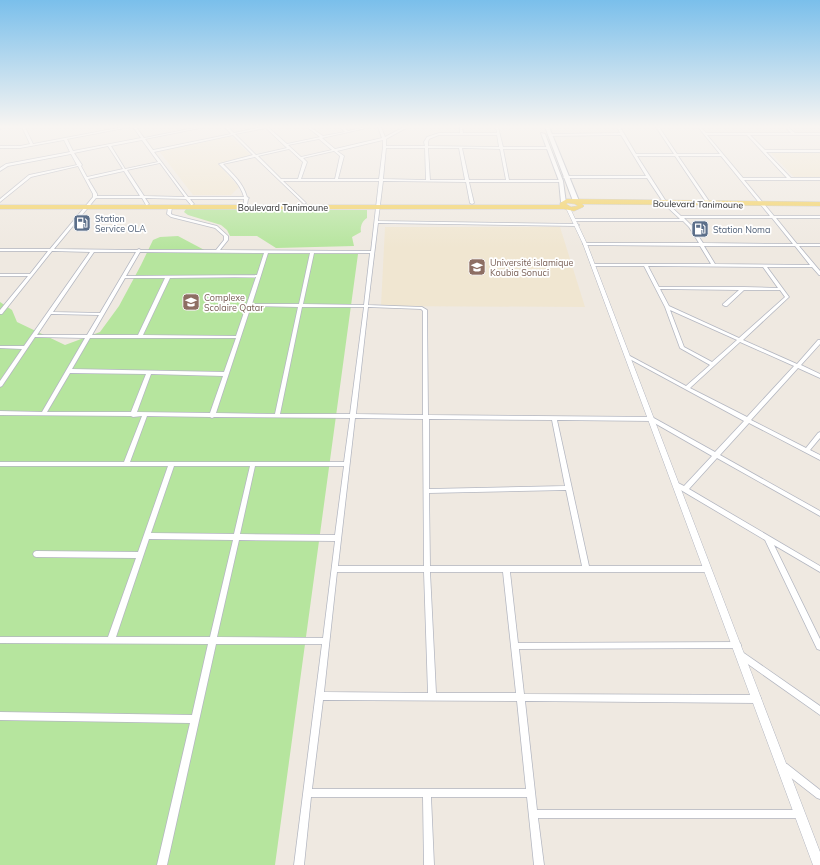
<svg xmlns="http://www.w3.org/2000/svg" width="820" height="865" viewBox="0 0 820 865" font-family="Mulish,sans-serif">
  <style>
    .education { fill: #f0e6d1 }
    .green { fill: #b6e59e }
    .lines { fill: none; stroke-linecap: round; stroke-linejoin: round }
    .minor-casing { stroke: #b4b7c1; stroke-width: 1.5 }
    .tertiary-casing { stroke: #b4b7c1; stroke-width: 1 }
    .secondary-casing { stroke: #b4b7c1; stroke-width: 2 }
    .primary-casing { stroke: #c9c9c9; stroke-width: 1 }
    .minor { fill: #fff; fill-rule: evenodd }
    .tertiary { fill: #fff; fill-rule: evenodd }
    .secondary { fill: #fff; fill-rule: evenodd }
    .primary { fill: #f2d163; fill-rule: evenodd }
    .labels { text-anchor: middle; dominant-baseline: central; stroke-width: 3.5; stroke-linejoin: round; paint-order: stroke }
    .far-street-label { font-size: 9px; fill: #2e2e2e; stroke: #fff }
    .far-service-label { font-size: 9px; fill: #4e5e75; stroke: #fff; text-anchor: start }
    .far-education-label { font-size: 9px; fill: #785e54; stroke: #fff; text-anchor: start }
  </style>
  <rect width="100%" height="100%" fill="#efe9e1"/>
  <!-- education -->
  <path class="education" d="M230 136 252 156 218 164 239 187 231 195H193L159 151Z
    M771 153H820V177H794Z
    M385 227H560L585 307 381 306Z"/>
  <!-- green -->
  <path class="green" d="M186 209 367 210V218C362 221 360 227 361 232L352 237 354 246 276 248 257 236H230L227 230 221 225 188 215 184 212Z
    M178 236 210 253 358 254 275 865H0V302L12 310 17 322 65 345 100 332 119 306 141 265 153 240 160 237Z"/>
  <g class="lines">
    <defs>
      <path id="minor" d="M0 127H2L0 129Z
        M22 127H25L33 144 123 127H130L67 139 73 151 141 138 133 127H136L144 138 199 127H205L145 139 153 150 231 134 225 127H228L234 133 262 127H268L287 144 320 137 307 127H310L323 136 345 132 340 127H343L348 131 365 127H371L322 138 335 149 382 138 378 127H381L385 137 404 127H408L386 139V146H425L424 142 427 137 439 133H460V127H462L463 133H497L496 127H498L503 147H549L550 148 548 149H503L509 180H562V182H469L474 203 472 204 470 203 466 182 383 181 378 221 577 224 579 225 577 226 378 223 368 305 422 307 427 310 428 415 652 417 715 452 744 421 626 357V356H630L686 386 710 365 680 348 665 307 644 266H593L591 265 593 264H711L700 246 584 245 583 244 585 243H699L689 227 683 221H574L573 220 575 219H680L665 205 647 178H564L563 177 565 176H646L621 135 549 136 548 135 549 134 620 133 617 127H620L636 154H674L656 127H659L677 154H720L698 127H701L706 133H791L785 127H788L795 133H820V135H750L765 150H820V152H766L791 178H820V180H744L774 216H820V218H776L797 244H820V246H799L820 271V275H819L812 267H767L789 297 743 340 797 364 818 340H820V344L801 365 820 374V378L798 368 751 420 806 448 818 433 820 432V438L810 450 820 455V460L749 423 720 455 820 511V516L717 458 689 489 820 566V572L774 545 820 639V650L817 649 765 540 674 486 673 484 674 482H676L684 486 712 456 651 421 557 420 589 566H708L710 567 711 569 710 571 708 572H510L518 643 737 642 740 643 741 645 740 647 737 648 519 649 524 694 757 695 760 696 761 699 760 702 757 703 525 701 537 810H799L802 811 803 814 802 817 799 818H538L544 865H534L527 797H431L434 865H424L423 797H311L304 865H294L322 644H216L167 865H157L190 723 0 720V712L192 715 208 644 0 643V637H108L136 558 36 557 34 556 33 554 34 552 36 551 138 552 168 466H0V462H124L142 416 133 417 131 416 0 415V411L42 412 85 338 35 337 2 386 0 387V381L22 349 0 348V346H24L90 252 52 251 2 314H0V310L28 276H0V274H30L48 251H0V249H50L93 197V194L78 166 31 177 0 202V199L29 175 77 165 71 154 8 166 0 171V168L6 164 70 152 64 140 20 148H0V146H20L30 144ZM266 128 287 148 256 155 235 134ZM233 135 253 155 219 164C229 174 240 183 244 197H188L154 152ZM439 135H497L499 147 428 146V142L429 139ZM707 135H747L787 178H743ZM319 139 332 150 301 157 288 145ZM142 140 158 162 125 169 111 146ZM383 140V147L379 179H338L344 156 337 151ZM108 146 123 169 87 177 81 166 82 165 74 153ZM386 148H425L426 180 383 179ZM428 148H459L465 180H430ZM462 148 500 149 506 180H469ZM289 149 303 162 298 179H281L258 156ZM334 151 340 156 335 179H301L307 162 303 158ZM637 156H675L708 205H709L711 204 678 156H721L770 216H681L667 203ZM255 157 304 204 306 203 305 202 283 181H379L371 251 220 250 228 240V236L217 226 173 215 171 214 172 207 170 206 168 207 167 214 171 217 215 228 224 236V240L216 250H141L139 249 137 250 54 249 96 198H142L146 205H147L149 204 145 198 186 199 191 205H192L194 204 190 199H244V204L247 205 248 199 249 198 247 197C243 183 233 174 223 164ZM160 163 185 197 144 196 127 170ZM124 171 140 196H97V194L88 179ZM684 218H772L793 244 703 243 691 225ZM704 246H795L810 265 715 264ZM94 252H136L100 313 53 312ZM140 252 264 253 257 275 126 276ZM268 253H310L299 304H252ZM314 253H370L364 305 303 304ZM648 266 763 267 778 288 744 287H659ZM256 277 236 336 143 335 170 278ZM125 278H165L138 335H92ZM660 289 739 290 723 304V305L725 306H727L744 290H780L785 297 739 338 669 306ZM251 306 298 307 275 414 216 413ZM302 307H364L350 414H280ZM368 307 421 309 423 311V415L356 414ZM670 310 737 340 712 362 684 347ZM51 314 99 315 87 335H37ZM90 338H236L224 372 72 369ZM740 342 794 366 747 417 690 388ZM70 373 146 374 131 412H47ZM151 374 223 376 210 413 137 412ZM147 416 210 417 212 418 214 417 350 418 344 462H130ZM355 418 423 419 424 566H338ZM429 419 552 420 565 486 429 489ZM174 466H250L234 534 151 533ZM255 466H344L335 535 240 534ZM566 490 582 566H430L429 493ZM149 539 233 540 210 637H116ZM239 540 335 541 323 638 217 637ZM337 572H424L428 693 324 692ZM430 572H503L516 693H436ZM323 700 517 701 526 789H312Z
        M741 651 820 706V715L738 657 737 655 738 653Z
        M784 763 787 764 820 790V799L817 798 781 770 780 767 781 764Z"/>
      <path id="tertiary" d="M566 207 570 208 587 244 820 852V865H813L583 244 566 208Z"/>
      <path id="secondary" d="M545 127H549L579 201 578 202 573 201Z
        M541 133 545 134 563 181 566 203 561 202 559 181Z"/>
      <path id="primary" d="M567 199 820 202V206L582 204 584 206 583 207 574 211 564 209H0V205H560V203ZM568 203 575 204 578 206 571 207 566 204Z"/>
    </defs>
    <!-- minor casing -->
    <use href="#minor" class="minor-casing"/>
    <!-- tertiary casing -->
    <use href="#tertiary" class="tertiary-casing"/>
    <!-- secondary casing -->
    <use href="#secondary" class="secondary-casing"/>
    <!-- primary casing -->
    <use href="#primary" class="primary-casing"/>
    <!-- minor -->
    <use href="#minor" class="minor"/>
    <!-- tertiary -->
    <use href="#tertiary" class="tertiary"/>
    <!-- secondary -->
    <use href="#secondary" class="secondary"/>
    <!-- primary -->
    <use href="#primary" class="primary"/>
  </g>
  <!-- sky -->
  <linearGradient id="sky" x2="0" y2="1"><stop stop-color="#7abfeb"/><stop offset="0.51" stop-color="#f8f5f2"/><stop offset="1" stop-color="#f8f5f2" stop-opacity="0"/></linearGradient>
  <rect width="820" height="248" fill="url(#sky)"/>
  <!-- icons -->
  <defs>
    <symbol id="fuel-square" viewBox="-11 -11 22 22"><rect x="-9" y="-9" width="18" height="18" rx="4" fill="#5c6f8a" stroke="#fff"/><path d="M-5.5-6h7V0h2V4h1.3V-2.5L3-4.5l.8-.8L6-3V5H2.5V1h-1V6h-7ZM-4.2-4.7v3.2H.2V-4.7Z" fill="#fff"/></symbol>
    <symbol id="university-square" viewBox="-11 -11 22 22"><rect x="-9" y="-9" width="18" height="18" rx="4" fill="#8d6e63" stroke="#fff"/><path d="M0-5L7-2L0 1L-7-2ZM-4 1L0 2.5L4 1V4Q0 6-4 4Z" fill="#fff"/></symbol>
    <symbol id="school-square" viewBox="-11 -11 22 22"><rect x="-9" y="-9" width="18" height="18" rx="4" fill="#8d6e63" stroke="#fff"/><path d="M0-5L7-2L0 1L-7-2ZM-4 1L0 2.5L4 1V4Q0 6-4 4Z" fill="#fff"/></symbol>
  </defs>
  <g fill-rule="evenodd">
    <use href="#fuel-square" x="72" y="213" width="20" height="20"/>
    <use href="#fuel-square" x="690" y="219" width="20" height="20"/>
    <use href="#university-square" x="467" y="257" width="20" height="20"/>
    <use href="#school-square" x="181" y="292" width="20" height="20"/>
  </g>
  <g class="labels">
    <!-- far-street labels -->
    <g class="far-street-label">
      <text transform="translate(698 204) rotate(1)">Boulevard Tanimoune</text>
      <text x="283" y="207">Boulevard Tanimoune</text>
    </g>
    <!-- far-service labels -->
    <g class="far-service-label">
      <text x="95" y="218">Station<tspan x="95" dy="10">Service OLA</tspan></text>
      <text x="713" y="229">Station Noma</text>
    </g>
    <!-- far-education labels -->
    <g class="far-education-label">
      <text x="490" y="262">Université islamique<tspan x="490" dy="10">Koubia Sonuci</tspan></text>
      <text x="204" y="297">Complexe<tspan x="204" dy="10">Scolaire Qatar</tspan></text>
    </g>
  </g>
</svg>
